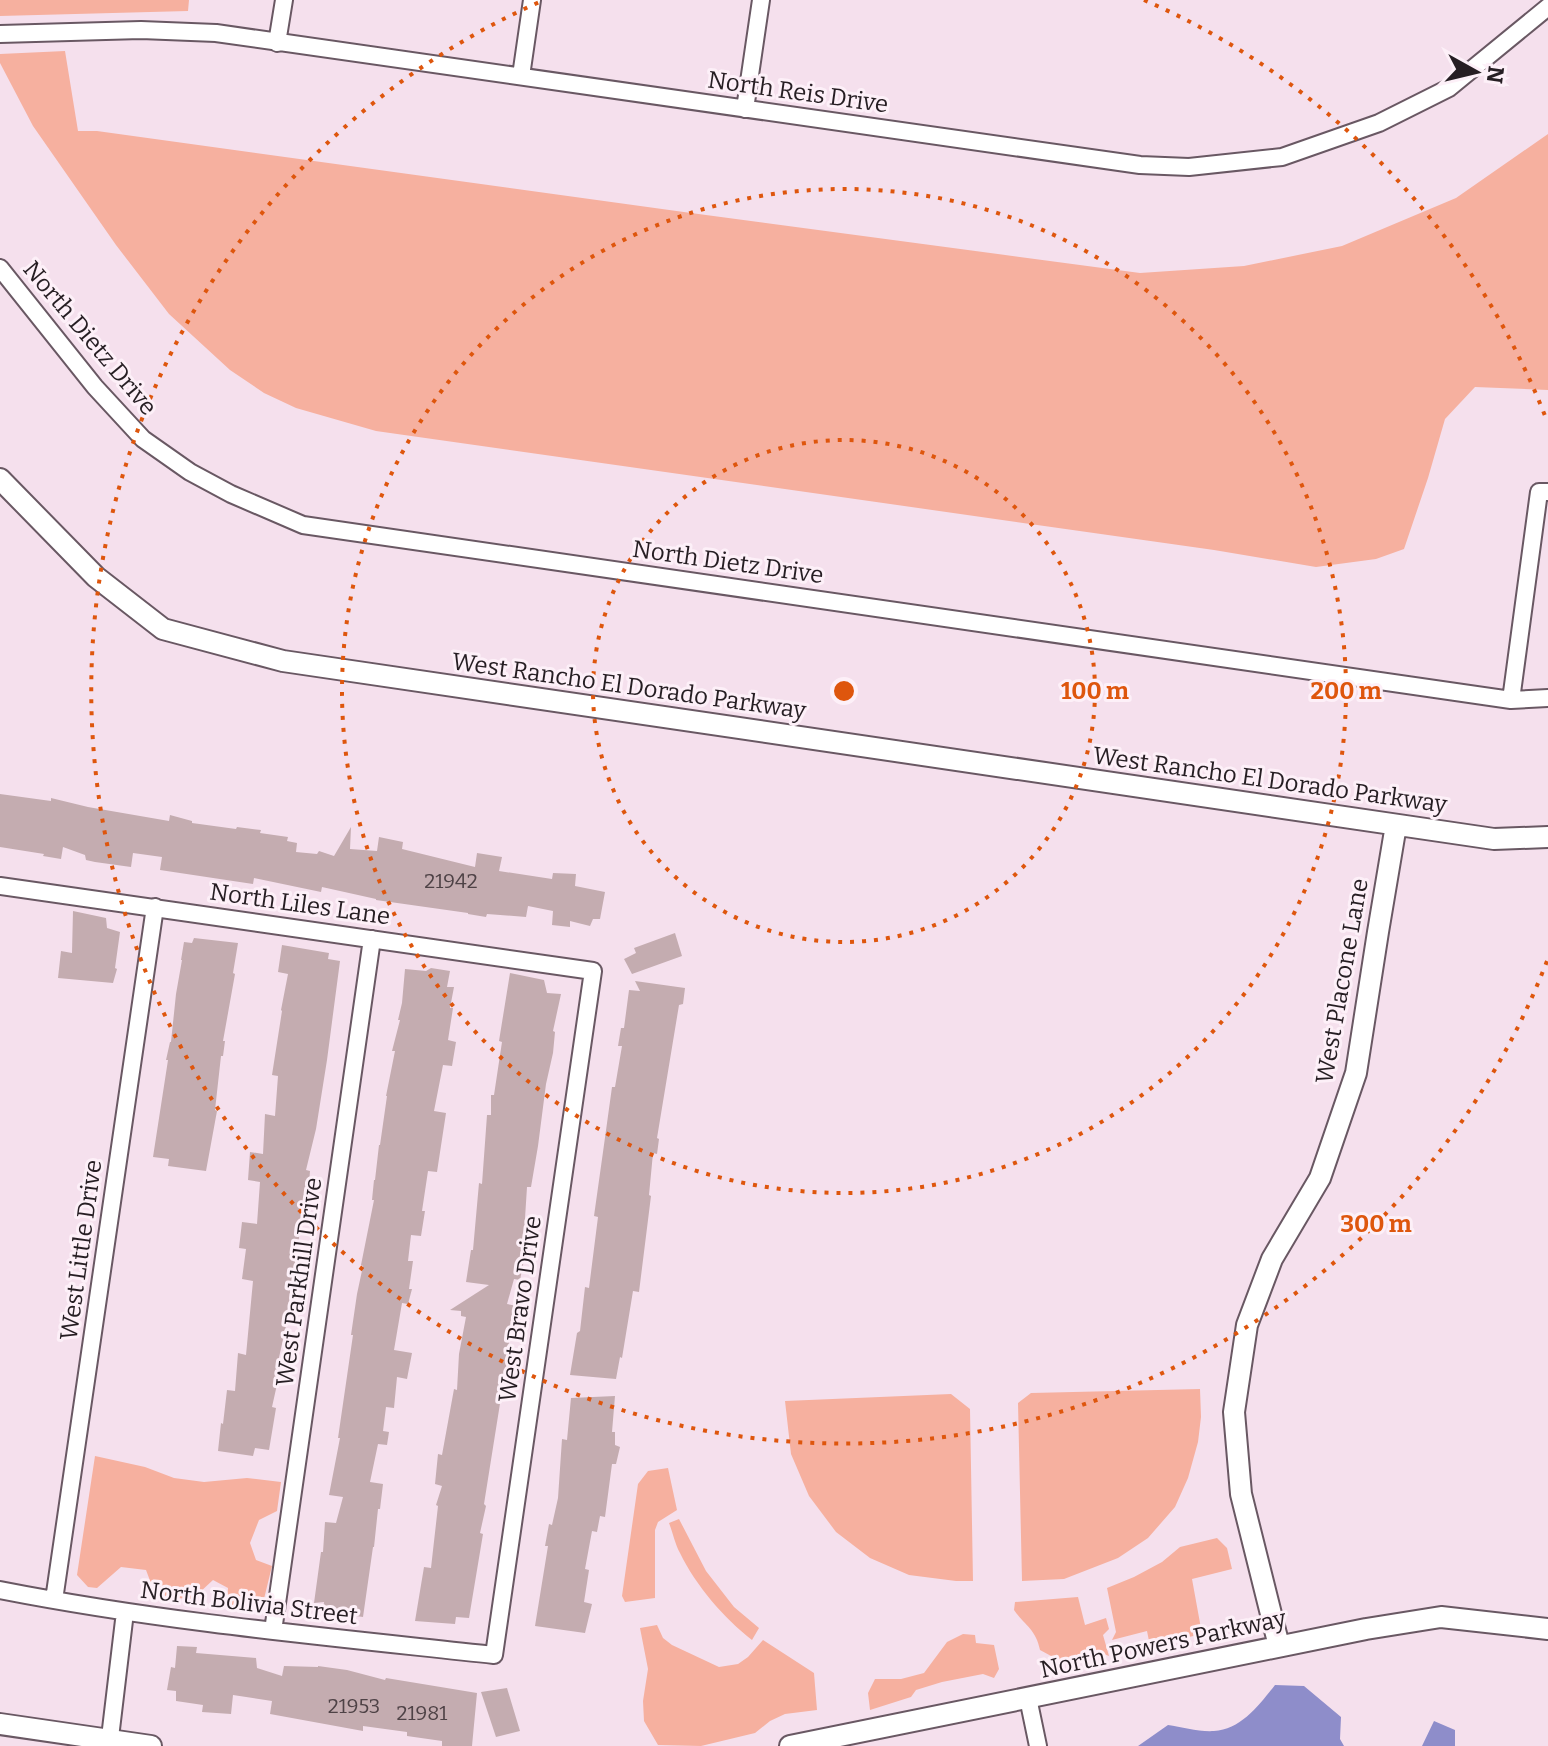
<svg xmlns="http://www.w3.org/2000/svg" width="1548" height="1746" viewBox="0 0 1548 1746" font-family="Bitter,serif">
  <style>
    .green { fill: #f6b09f }
    .water { fill: #8e8dca }
    .building { fill: #c4acb0 }
    .lines { fill: none; stroke-linecap: round; stroke-linejoin: round }
    .minor-casing { stroke: #695863; stroke-width: 20 }
    .tertiary-casing { stroke: #695863; stroke-width: 24 }
    .minor { stroke: #fff; stroke-width: 16 }
    .tertiary { stroke: #fff; stroke-width: 20 }
    .ring { fill: none; stroke: #de560d; stroke-width: 4; stroke-dasharray: 4 8 }
    .labels { text-anchor: middle; dominant-baseline: central; stroke-width: 6; stroke-linejoin: round; paint-order: stroke }
    .number-label { font-size: 20px; fill: #4e4246 }
    .street-label { font-size: 24px; fill: #261e23; stroke: #fdf0f8 }
    .centre { fill: #de560d; stroke: #fdf0f8; stroke-width: 4 }
    .ring-label { font-size: 24px; text-anchor: middle; font-weight: bold; fill: #de560d; stroke: #fdf0f8; stroke-width: 6; stroke-linejoin: round; paint-order: stroke }
  </style>
  <rect width="100%" height="100%" fill="#f5e0ed"/>
  <!-- green -->
  <path class="green" d="M0 0H189L188 11 0 16Z
    M65 51 78 131H97L691 213 1140 273 1244 266 1342 246 1456 198 1548 134V390L1475 387 1445 419 1428 478 1404 549 1376 559 1316 567 1214 550 376 431 296 408 264 393 230 370 169 314 116 245 33 126 0 63V54Z
    M1200 1389 1201 1417 1198 1442 1188 1478 1175 1507 1148 1538 1118 1558 1064 1579 1022 1581 1018 1403 1031 1393Z
    M951 1394 970 1409 973 1581H956L909 1575 870 1558 836 1532 809 1496 791 1454 785 1401Z
    M95 1456 145 1467 174 1478 204 1482 247 1478 281 1482 277 1511 259 1520 250 1543 256 1560 272 1566 263 1603 251 1611 227 1606 228 1588 213 1580 199 1593 198 1601 155 1594 146 1570 121 1567 97 1588 88 1587 77 1575Z
    M668 1468 677 1510 658 1522 655 1530V1598L625 1602 622 1596 638 1484 648 1471Z
    M679 1519 706 1571 734 1607 759 1628 752 1640C724 1618 696 1586 680 1553 675 1544 673 1533 669 1523Z
    M1217 1538 1227 1548 1232 1569 1192 1579 1202 1634 1150 1646 1147 1631 1112 1640 1116 1632 1107 1588 1134 1577 1162 1562 1180 1547Z
    M1078 1597 1085 1625 1106 1618 1109 1629 1103 1635 1109 1656 1099 1652 1064 1663 1040 1650C1036 1629 1024 1625 1014 1610L1015 1602Z
    M657 1625 663 1638 672 1645 719 1667 738 1664 748 1657 763 1640 814 1673 817 1710 785 1714 770 1721 755 1733 701 1746 658 1745 644 1721 643 1701 648 1669 640 1628Z
    M963 1634 975 1635 976 1643 994 1645 999 1669 994 1678 983 1674 942 1682 916 1690 911 1697 870 1710 868 1693 875 1679H901L924 1673 947 1642Z"/>
  <!-- water -->
  <path class="water" d="M1275 1685 1304 1686 1341 1717 1340 1739 1344 1746H1138L1168 1725C1182 1727 1199 1732 1214 1731 1241 1730 1260 1704 1275 1685Z
    M1434 1721 1455 1730V1746H1422Z"/>
  <!-- building -->
  <path class="building" d="M0 794 51 801V798L88 807 169 821 170 815 192 821V823L236 829 237 827 261 830 260 833 288 837 287 841 297 843 296 852 317 854 319 851 334 856 351 827 350 849 377 851 379 837 403 842 402 849 475 867 477 853 502 857 499 871 552 879 553 873 576 874 575 886 605 892 600 919H593L590 926 570 921V927L552 925 553 911 528 906 526 917 487 914 486 917 468 914V913L376 900V899L322 887 321 892 254 878 253 884 160 870 162 857 133 853 131 867 95 862 86 860 85 855 63 847 61 859 43 856 44 854 0 847Z
    M73 911 106 918 107 928 120 932 115 968 117 969 113 983 58 978 61 951 72 953Z
    M675 933 682 956 632 974 624 959 636 953 634 948Z
    M194 938 238 943 233 973 235 974 223 1041H225L223 1056H221L215 1110 217 1111 206 1171 168 1166 169 1159 153 1157 168 1060H166L170 1042H171L176 994 182 960H181L184 942 192 943Z
    M282 945 329 953 328 959 340 961 327 1060 316 1129 306 1170 310 1171 308 1197 300 1228 296 1267 294 1280H292L286 1326 278 1362H282L272 1407 276 1408 269 1450 255 1448 253 1456 218 1451 221 1423 223 1424 227 1390 235 1391 238 1353 246 1355 253 1281 242 1279 246 1249 239 1248 242 1222 257 1224 260 1182 248 1180 250 1152 263 1154 265 1114 275 1116 278 1076 272 1075 282 1011 281 1010 288 974 278 972Z
    M431 968 450 971 447 987H454L450 1008H453L448 1040 456 1042 452 1066 443 1065 434 1111 446 1113 437 1172 428 1171 422 1211H425L421 1236 411 1235 408 1261H413L409 1289H412L408 1304 402 1303 394 1350 412 1353 407 1379 397 1377 394 1408 386 1407 383 1431 389 1432 387 1445 378 1444 370 1482 383 1484 380 1509H378L374 1547H373L363 1617 323 1611 324 1602 314 1603 321 1552H323L325 1522 336 1523 343 1497 329 1495 340 1438H338L353 1335H351L357 1294 363 1266 361 1265 374 1200H372L374 1180H375L379 1145H380L387 1096H386L395 1051H392L400 1020H398L402 1003 405 969 426 971Z
    M510 973 544 980 547 993 561 994 553 1031 555 1032 553 1053 546 1084 538 1146 531 1187H527L524 1234 526 1235 522 1260H524L520 1280 514 1279 507 1304 517 1306 514 1322H512L506 1362H509L502 1391 484 1504 486 1506 480 1533 483 1534 469 1618 456 1617 455 1624 415 1621 424 1567 431 1568 438 1506 436 1505 442 1486 435 1484 438 1454 442 1455 454 1389 457 1390 459 1354 466 1317 461 1316V1311L450 1310 489 1285 466 1282 471 1250H473L479 1183 482 1184 487 1115H491V1095H494L502 1042 499 1041Z
    M635 981 685 988 683 1004 679 1005 657 1138 659 1139 657 1154 653 1153 649 1195 651 1196 639 1292 633 1291 622 1358 620 1357 616 1379 570 1375 577 1333 580 1331 585 1287 589 1288 598 1217 594 1216 603 1152 612 1087H615L622 1046H618L621 1028H624L629 990 640 991Z
    M615 1396 612 1432H615V1445L620 1447 616 1464H612L605 1517 600 1516 597 1532 592 1531 585 1569 589 1570 584 1602 592 1604 585 1633 535 1626 548 1546H545L549 1524 552 1525 558 1498 562 1439 567 1440 571 1398Z
    M177 1646 197 1647 196 1653 256 1658 257 1668 282 1676 284 1666 318 1667V1666L347 1670 385 1680 386 1678 477 1693 472 1746H442V1741L407 1736V1732L363 1726V1731L270 1714 272 1701 233 1695 231 1714 202 1712 203 1705 176 1701V1691L167 1690 171 1667 175 1668Z
    M507 1688 520 1731 496 1737 481 1692Z"/>
  <g class="lines">
    <defs>
      <path id="minor" d="M0 34 141 30 216 33 1140 165 1189 167 1282 157 1379 123 1449 88 1548 7
        M277 43 284 0
        M521 76 532 0
        M745 109 761 0
        M0 268 95 387 143 439 190 472 231 494 303 525 1511 700 1548 698
        M1511 700 1539 492H1548
        M0 886 593 971 494 1655C329 1637 163 1622 0 1590
        M54 1600 155 907
        M273 1631 372 939
        M1028 1698 1038 1746
        M109 1746 125 1612"/>
      <path id="tertiary" d="M0 479 96 577 163 629 283 661 1494 839 1548 837
        M1279 1646 1241 1494 1234 1412 1247 1325 1272 1259 1320 1178 1356 1073 1378 932 1396 825
        M0 1724 151 1746
        M790 1746 1366 1629 1441 1617 1548 1629"/>
    </defs>
    <!-- minor casing -->
    <use href="#minor" class="minor-casing"/>
    <!-- tertiary casing -->
    <use href="#tertiary" class="tertiary-casing"/>
    <!-- minor -->
    <use href="#minor" class="minor"/>
    <!-- tertiary -->
    <use href="#tertiary" class="tertiary"/>
  </g>
  <!-- distance rings -->
  <g class="ring">
    <circle cx="844" cy="691" r="251"/>
    <circle cx="844" cy="691" r="502"/>
    <path d="M1547 961A753 753 0 1 1 544 0M1144 0A753 753 0 0 1 1547 421"/>
  </g>
  <g class="labels">
    <!-- number labels -->
    <g class="number-label">
      <text x="451" y="881">21942</text>
      <text x="354" y="1706">21953</text>
      <text x="422" y="1713">21981</text>
    </g>
    <!-- street labels -->
    <g class="street-label">
      <text transform="translate(798 92) rotate(8)">North Reis Drive</text>
      <text transform="translate(90 338) rotate(50)">North Dietz Drive</text>
      <text transform="translate(728 562) rotate(8)">North Dietz Drive</text>
      <text transform="translate(629 686) rotate(8)">West Rancho El Dorado Parkway</text>
      <text transform="translate(1270 780) rotate(8)">West Rancho El Dorado Parkway</text>
      <text transform="translate(300 904) rotate(8)">North Liles Lane</text>
      <text transform="translate(1342 981) rotate(-80)">West Placone Lane</text>
      <text transform="translate(81 1250) rotate(-82)">West Little Drive</text>
      <text transform="translate(299 1282) rotate(-82)">West Parkhill Drive</text>
      <text transform="translate(520 1309) rotate(-82)">West Bravo Drive</text>
      <text transform="translate(249 1603) rotate(7)">North Bolivia Street</text>
      <text transform="translate(1163 1644) rotate(-12)">North Powers Parkway</text>
    </g>
  </g>
  <circle cx="844" cy="691" r="12" class="centre"/>
  <g class="ring-label">
    <text x="1095" y="699">100 m</text>
    <text x="1346" y="699">200 m</text>
    <text x="1376" y="1232">300 m</text>
  </g>
  <!-- north arrow -->
  <g transform="translate(1476 72) rotate(98)" stroke="#fdf0f8" stroke-width="6" paint-order="stroke">
  <path d="M0-6L14 30L0 20L-14 30Z" fill="#261e23"/>
  <text y="-12" font-size="22" font-weight="bold" text-anchor="middle" fill="#261e23">N</text>
  </g>
</svg>
